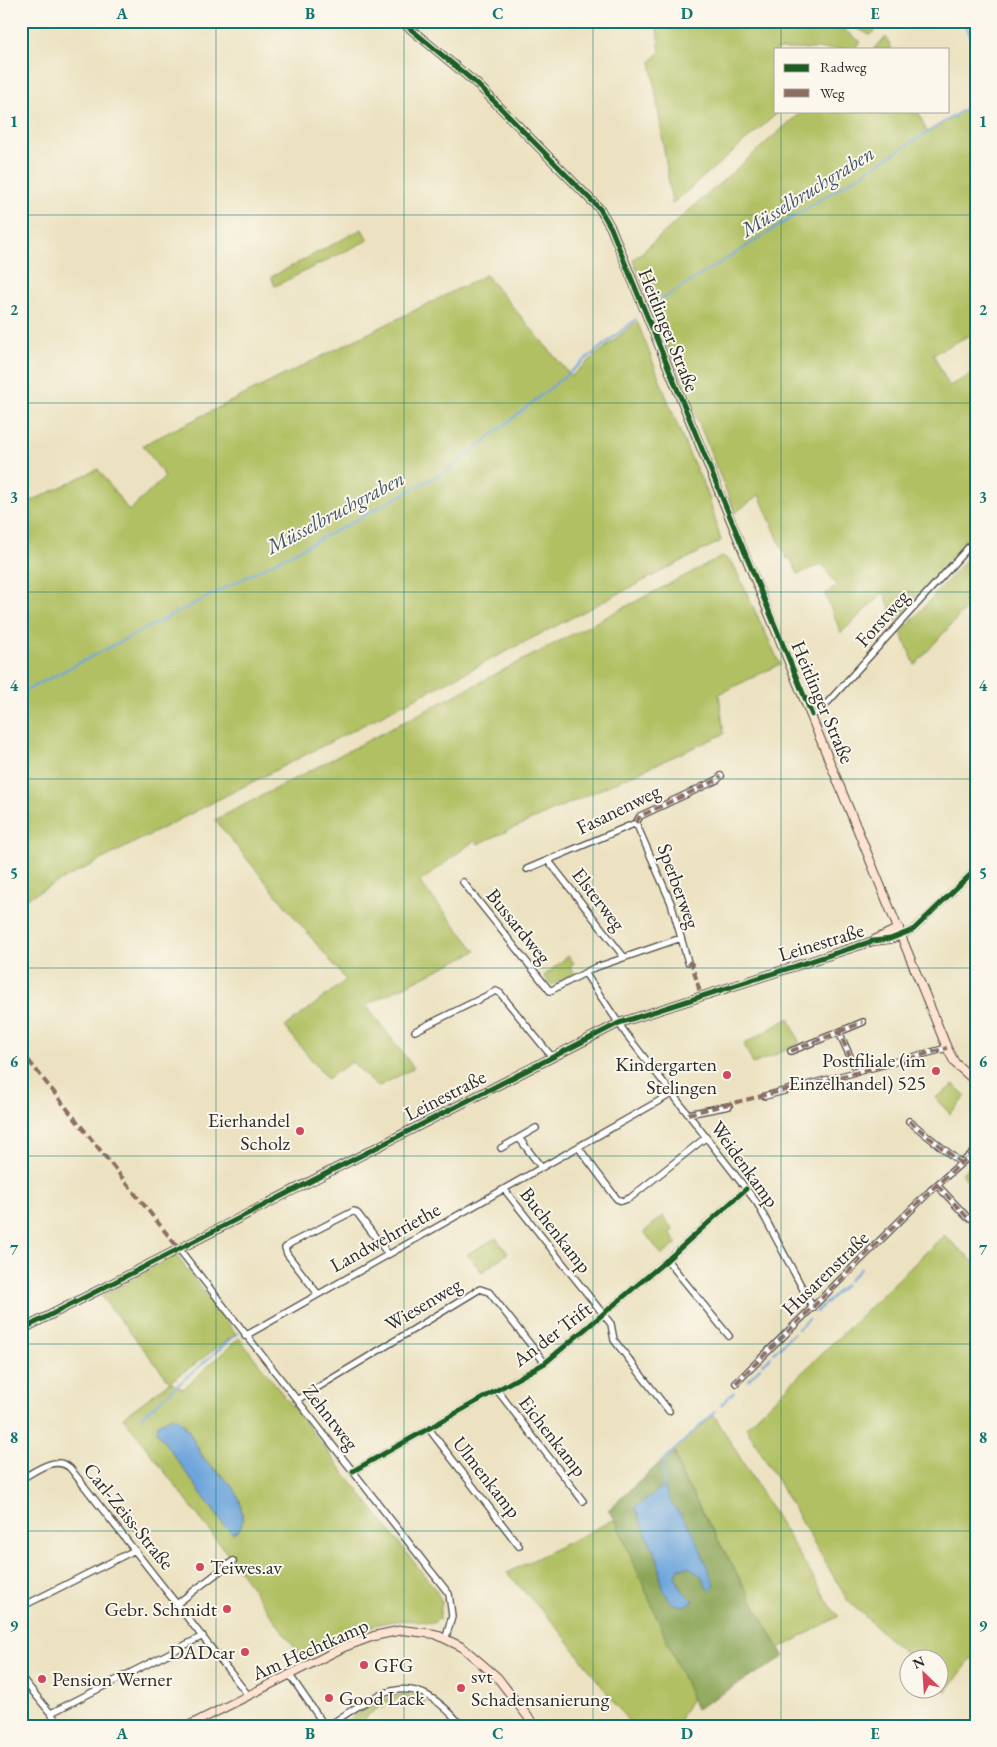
<svg xmlns="http://www.w3.org/2000/svg" width="997" height="1747" viewBox="0 0 997 1747" font-family="'EB Garamond',serif">
  <style>
    .green { fill: #b1c062; stroke: #6e7646; fill-rule: evenodd }
    .forest { fill: #8ca658; stroke: #5c6842; fill-rule: evenodd }
    .water { fill: #6ea6dc; stroke: #4c6884 }
    .lines { fill: none; stroke-linecap: round; stroke-linejoin: round }
    .stream { stroke: #6ea6dc; stroke-width: 2 }
    .street-casing { stroke: #484642; stroke-width: 8 }
    .secondary-casing { stroke: #484642; stroke-width: 10 }
    .street { stroke: #fff; stroke-width: 5.5 }
    .secondary { stroke: #fee3d1; stroke-width: 8 }
    .quiet { stroke: #8d6e63; stroke-width: 4; stroke-dasharray: 8 4; stroke-linecap: butt }
    .cycleway-casing { stroke: #fbf7ec; stroke-width: 8 }
    .cycleway { stroke: #1b5e20; stroke-width: 5 }
    .grid { fill: none; stroke: #0f766e; stroke-width: 1; stroke-opacity: 0.55 }
    .poi-dot { fill: #d1495b; stroke: #fbf7ec; stroke-width: 2 }
    .labels { text-anchor: middle; dominant-baseline: central; stroke-width: 4; stroke-linejoin: round; paint-order: stroke }
    .street-label { font-size: 20px; fill: #2b2b2b; stroke: #fbf7ec }
    .poi-label { font-size: 20px; fill: #2b2b2b; stroke: #fbf7ec; text-anchor: end }
    .water-label { font-size: 21px; font-style: italic; fill: #425669; stroke: #fbf7ec }
    .neatline { fill: none; stroke: #0f766e; stroke-width: 2 }
    .grid-label { font-size: 16px; text-anchor: middle; font-weight: bold; fill: #0f766e }
  </style>
  <rect width="100%" height="100%" fill="#fbf7ec"/>
  <filter id="ink" filterUnits="userSpaceOnUse"><feTurbulence type="fractalNoise" baseFrequency=".02" numOctaves="2"/><feDisplacementMap in="SourceGraphic" scale="10" xChannelSelector="R" yChannelSelector="G"/><feConvolveMatrix kernelMatrix="1 2 1 2 8 2 1 2 1" color-interpolation-filters="sRGB"/></filter>
  <filter id="wash" filterUnits="userSpaceOnUse"><feTurbulence type="fractalNoise" baseFrequency=".0096" numOctaves="4" result="noise"/><feDisplacementMap in="SourceGraphic" scale="20" xChannelSelector="R" yChannelSelector="G"/><feGaussianBlur stdDeviation="1.12" result="paint"/><feColorMatrix in="noise" values="0 0 0 0 0 0 0 0 0 0 0 0 0 0 0 0 0 1.4 0 .05"/><feComposite in="paint" operator="in"/></filter>
  <g filter="url(#wash)">
    <rect width="100%" height="100%" fill="#ece2c1"/>
    <!-- green -->
    <path class="green" d="M656 21H831L861 42 853 49H776V111H780L672 204 651 61 660 52Z
      M843 21H885L870 35Z
      M886 37 892 49H873Z
      M976 102V332L933 354 949 386 976 372V531L895 622 884 592 841 633 825 594 837 586 822 564 798 574 790 558 787 559 759 495 735 513 633 260 802 111H918L927 132Z
      M362 229 368 240 275 286 271 277Z
      M486 275 571 376 637 321 686 447 708 494 721 541 21 901V506L98 469 129 511 165 477 143 445Z
      M976 549V597L915 665 901 633Z
      M723 556 733 564 780 664 719 694 724 734 478 844 475 840 420 882 476 951 366 1005 414 1068 377 1087 352 1062 327 1079 285 1027 346 980 215 820Z
      M568 956 574 963 570 967 574 973 552 985 544 976Z
      M789 1018 800 1044 753 1064 744 1044Z
      M954 1085 966 1096 950 1114 935 1098Z
      M976 1161V1193L962 1173Z
      M663 1216 673 1230 670 1233 677 1243 662 1255 644 1232Z
      M944 1235 976 1264V1653L946 1692 940 1686V1660L911 1659 848 1601 746 1427Z
      M496 1238 508 1253 482 1272 467 1254Z
      M176 1255 236 1334 170 1382 183 1389 239 1338 435 1589 442 1602 439 1619 433 1623C380 1613 347 1635 302 1658L228 1555 123 1417 170 1382 101 1296ZM184 1422 204 1459 223 1476 240 1500 243 1521 239 1530 232 1533 224 1525 157 1432Z
      M714 1415 833 1610 839 1616 779 1649 682 1476 674 1450Z
      M615 1519 692 1698 676 1726H632L557 1627 507 1573Z
      M397 1695H411L426 1702 421 1704C404 1695 399 1696 383 1708L381 1706 363 1719 366 1724 364 1726H339L379 1701Z"/>
    <!-- forest -->
    <path class="forest" d="M674 1450 682 1476 784 1657 696 1709 615 1519 608 1510ZM664 1487 672 1505 682 1516 709 1591 701 1576 689 1567 679 1568 675 1577 682 1590 661 1584 658 1560 635 1508Z"/>
    <!-- water -->
    <path class="water" d="M175 1416C190 1427 194 1445 205 1460 219 1477 238 1483 241 1508 242 1517 243 1521 239 1530L232 1533 224 1525 157 1432 158 1424Z
      M664 1486 672 1505 682 1516 694 1534 715 1586 709 1591 701 1576 689 1567 679 1568 675 1577 682 1590 693 1601 684 1606 671 1603 661 1584 658 1560 635 1508Z"/>
    <g class="lines">
      <!-- stream -->
      <path class="stream" d="M964 21 976 48
        M653 305 976 102
        M21 693 347 525 451 468 636 319
        M848 1281 861 1268
        M816 1312 845 1285
        M798 1329 809 1319
        M774 1353 794 1333
        M763 1364 771 1357
        M748 1380 760 1368
        M721 1405 734 1392
        M141 1417 238 1333
        M664 1486 663 1461 716 1411"/>
    </g>
  </g>
  <g filter="url(#ink)">
    <g class="lines">
      <defs>
        <path id="street" d="M812 715 819 712 976 539
          M636 823 671 903 688 962
          M548 860 624 957
          M527 869 636 823 640 816 717 780 721 776
          M463 882 550 991 594 968 681 938
          M901 935 913 930 973 872
          M585 973 626 1034 757 1203 813 1308
          M415 1031 496 991 500 993 552 1057
          M839 1032 863 1022
          M791 1051 839 1032 857 1072
          M765 1096 947 1048
          M688 1114 729 1106
          M909 1121 961 1163
          M519 1138 541 1167
          M578 1147 617 1199 622 1201 630 1198 705 1138
          M501 1148 536 1128
          M937 1185 967 1217 976 1220
          M504 1189 611 1324 614 1340 669 1411
          M179 1249 449 1594 452 1616 446 1637
          M667 1260 729 1336
          M318 1294 287 1254 285 1248 291 1243 354 1211 358 1214 388 1254
          M245 1336 673 1093
          M736 1383 931 1190 976 1150
          M497 1390 583 1501
          M297 1400 480 1289 489 1292 545 1363
          M429 1429 519 1546
          M353 1471 545 1363 667 1260 746 1189
          M21 1479C36 1471 55 1455 70 1468L248 1695
          M178 1603 233 1561
          M21 1607 135 1550
          M289 1674 325 1726
          M21 1677 61 1726
          M51 1713 203 1636
          M328 1726C382 1690 412 1666 462 1726"/>
        <path id="secondary" d="M401 21 477 84 588 197 600 209 611 228 947 1048 955 1063 976 1082
          M874 940 899 928
          M21 1330 619 1023 873 941 890 939 901 935
          M188 1726 344 1647 374 1636 402 1630 435 1634 462 1647 497 1677 535 1726"/>
      </defs>
      <!-- street casing -->
      <use href="#street" class="street-casing"/>
      <!-- secondary casing -->
      <use href="#secondary" class="secondary-casing"/>
      <!-- street -->
      <use href="#street" class="street"/>
      <!-- secondary -->
      <use href="#secondary" class="secondary"/>
      <!-- quiet -->
      <path class="quiet" d="M636 823 640 816 717 780 721 776
        M688 962 692 964 701 996
        M839 1032 863 1022
        M21 1051 179 1249
        M791 1051 839 1032 857 1072
        M688 1114 863 1071 947 1048
        M909 1121 961 1163
        M937 1185 967 1217 976 1220
        M736 1383 931 1190 976 1150"/>
      <defs>
        <path id="cycleway" d="M401 21 477 84 588 197 600 209 611 228 623 258 812 715
          M21 1330 619 1023 873 941 890 939 913 930 973 872
          M353 1471 545 1363 667 1260 746 1189"/>
      </defs>
      <!-- cycleway casing -->
      <use href="#cycleway" class="cycleway-casing"/>
      <!-- cycleway -->
      <use href="#cycleway" class="cycleway"/>
    </g>
  </g>
  <!-- grid -->
  <path class="grid" d="M216 21V1726M404 21V1726M593 21V1726M781 21V49M781 111V1726M21 215H976M21 403H976M21 592H976M21 779H976M21 968H976M21 1156H976M21 1344H976M21 1531H976"/>
  <!-- markers -->
  <g class="poi-dot">
    <circle cx="936" cy="1071" r="5"/>
    <circle cx="727" cy="1075" r="5"/>
    <circle cx="300" cy="1131" r="5"/>
    <circle cx="200" cy="1567" r="5"/>
    <circle cx="227" cy="1609" r="5"/>
    <circle cx="245" cy="1652" r="5"/>
    <circle cx="364" cy="1665" r="5"/>
    <circle cx="42" cy="1679" r="5"/>
    <circle cx="461" cy="1688" r="5"/>
    <circle cx="329" cy="1698" r="5"/>
  </g>
  <g class="labels">
    <!-- street labels -->
    <g class="street-label">
      <text transform="translate(669 330) rotate(68)">Heitlinger Straße</text>
      <text transform="translate(882 618) rotate(-48)">Forstweg</text>
      <text transform="translate(823 702) rotate(67)">Heitlinger Straße</text>
      <text transform="translate(618 809) rotate(-26)">Fasanenweg</text>
      <text transform="translate(679 886) rotate(70)">Sperberweg</text>
      <text transform="translate(599 899) rotate(52)">Elsterweg</text>
      <text transform="translate(519 926) rotate(51)">Bussardweg</text>
      <text transform="translate(821 942) rotate(-17)">Leinestraße</text>
      <text transform="translate(445 1095) rotate(-27)">Leinestraße</text>
      <text transform="translate(745 1164) rotate(54)">Weidenkamp</text>
      <text transform="translate(556 1230) rotate(52)">Buchenkamp</text>
      <text transform="translate(385 1237) rotate(-29)">Landwehrriethe</text>
      <text transform="translate(825 1273) rotate(-44)">Husarenstraße</text>
      <text transform="translate(423 1304) rotate(-31)">Wiesenweg</text>
      <text transform="translate(552 1334) rotate(-37)">An der Trift</text>
      <text transform="translate(331 1417) rotate(52)">Zehntweg</text>
      <text transform="translate(553 1436) rotate(52)">Eichenkamp</text>
      <text transform="translate(487 1477) rotate(52)">Ulmenkamp</text>
      <text transform="translate(129 1516) rotate(51)">Carl-Zeiss-Straße</text>
      <text transform="translate(310 1649) rotate(-24)">Am Hechtkamp</text>
    </g>
    <!-- poi labels -->
    <g class="poi-label">
      <text x="926" y="1060">Postfiliale (im<tspan x="926" dy="23">Einzelhandel) 525</tspan></text>
      <text x="717" y="1064">Kindergarten<tspan x="717" dy="23">Stelingen</tspan></text>
      <text x="290" y="1120">Eierhandel<tspan x="290" dy="23">Scholz</tspan></text>
      <text x="210" y="1567" text-anchor="start">Teiwes.av</text>
      <text x="217" y="1609">Gebr. Schmidt</text>
      <text x="235" y="1652">DADcar</text>
      <text x="374" y="1665" text-anchor="start">GFG</text>
      <text x="471" y="1676" text-anchor="start">svt<tspan x="471" dy="23">Schadensanierung</tspan></text>
      <text x="52" y="1679" text-anchor="start">Pension Werner</text>
      <text x="339" y="1698" text-anchor="start">Good Lack</text>
    </g>
    <!-- water labels -->
    <g class="water-label">
      <text transform="translate(807 191) rotate(-32)">Müsselbruchgraben</text>
      <text transform="translate(335 512) rotate(-28)">Müsselbruchgraben</text>
    </g>
  </g>
  <!-- margin -->
  <rect width="997" height="1747" fill="none" stroke="#fbf7ec" stroke-width="55"/>
  <!-- legend -->
  <rect x="774" y="48" width="175" height="65" fill="#fbf7ec" stroke="#a8a59f"/>
  <rect x="784" y="64" width="25" height="8" fill="#1b5e20" stroke="#a8a59f"/>
  <text x="820" y="72" font-size="15" fill="#2b2b2b">Radweg</text>
  <rect x="784" y="89" width="25" height="8" fill="#8d6e63" stroke="#a8a59f"/>
  <text x="820" y="98" font-size="15" fill="#2b2b2b">Weg</text>
  <!-- north arrow -->
  <g transform="translate(924 1674) rotate(335)"><circle r="24" fill="#fbf7ec" stroke="#a8a59f"/>
  <path d="M0-4L9 19L0 12L-9 19Z" fill="#d1495b"/>
  <text y="-8" font-size="14" font-weight="bold" text-anchor="middle" fill="#2b2b2b">N</text>
  </g>
  <rect x="28" y="28" width="942" height="1692" class="neatline"/>
  <g class="grid-label">
    <text x="122" y="19">A</text>
    <text x="310" y="19">B</text>
    <text x="498" y="19">C</text>
    <text x="687" y="19">D</text>
    <text x="875" y="19">E</text>
    <text x="14" y="127">1</text>
    <text x="983" y="127">1</text>
    <text x="14" y="315">2</text>
    <text x="983" y="315">2</text>
    <text x="14" y="503">3</text>
    <text x="983" y="503">3</text>
    <text x="14" y="691">4</text>
    <text x="983" y="691">4</text>
    <text x="14" y="879">5</text>
    <text x="983" y="879">5</text>
    <text x="14" y="1067">6</text>
    <text x="983" y="1067">6</text>
    <text x="14" y="1255">7</text>
    <text x="983" y="1255">7</text>
    <text x="14" y="1443">8</text>
    <text x="983" y="1443">8</text>
    <text x="14" y="1631">9</text>
    <text x="983" y="1631">9</text>
    <text x="122" y="1739">A</text>
    <text x="310" y="1739">B</text>
    <text x="498" y="1739">C</text>
    <text x="687" y="1739">D</text>
    <text x="875" y="1739">E</text>
  </g>
</svg>
